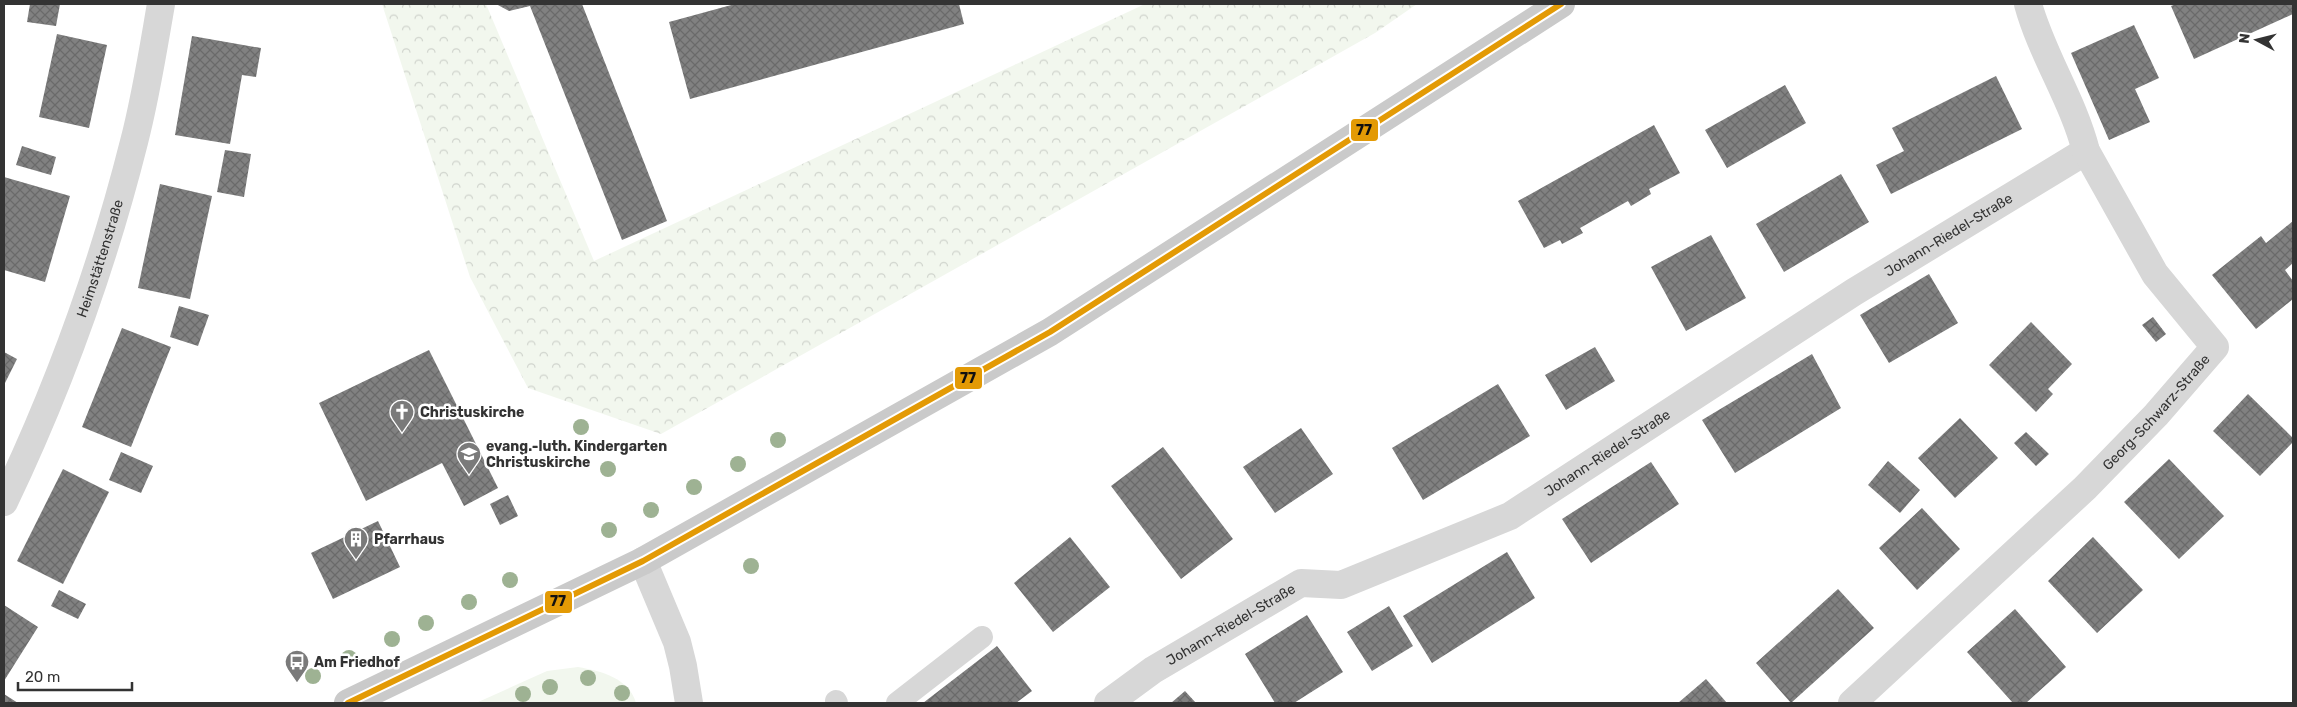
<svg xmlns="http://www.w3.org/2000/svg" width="2297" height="707" viewBox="0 0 2297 707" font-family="Rubik,sans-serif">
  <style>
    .grass { fill: #f2f7ee }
    .forest { fill: url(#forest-crowns) }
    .building { fill: url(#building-cross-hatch) }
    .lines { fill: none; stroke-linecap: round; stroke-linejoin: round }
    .lane { stroke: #d7d7d7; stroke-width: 22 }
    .street { stroke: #d7d7d7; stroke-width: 28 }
    .primary { stroke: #cacaca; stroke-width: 28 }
    .bus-1-casing { stroke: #fff; stroke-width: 10 }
    .bus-1 { stroke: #e39a05; stroke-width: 6 }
    .tree { fill: #9eb293 }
    .labels { text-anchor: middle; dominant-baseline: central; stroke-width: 5; stroke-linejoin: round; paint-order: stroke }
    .street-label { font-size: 14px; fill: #333; stroke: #fff }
    .poi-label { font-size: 14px; font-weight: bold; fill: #333; stroke: #fff; text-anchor: start }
    .line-badge { stroke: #fff; stroke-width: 2 }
    .pale-badge-label { font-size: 14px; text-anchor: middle; font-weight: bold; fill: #111 }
  </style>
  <defs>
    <pattern id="forest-crowns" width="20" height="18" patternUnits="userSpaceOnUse" patternTransform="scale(1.25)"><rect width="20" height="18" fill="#f2f7ee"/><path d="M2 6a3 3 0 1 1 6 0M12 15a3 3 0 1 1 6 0" fill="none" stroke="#d0d4cd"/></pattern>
    <pattern id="building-cross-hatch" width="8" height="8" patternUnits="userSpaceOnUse" patternTransform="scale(1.25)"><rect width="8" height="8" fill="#818181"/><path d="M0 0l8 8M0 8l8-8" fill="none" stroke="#6a6a6a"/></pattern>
  </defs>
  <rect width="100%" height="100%" fill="#fff"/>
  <!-- grass -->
  <path class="grass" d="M578 667C601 671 629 678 636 703H476L547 671Z"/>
  <!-- forest -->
  <path class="forest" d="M382 4H486L594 261 1145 4H1417L1375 33 661 434 528 388 470 277Z"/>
  <!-- building -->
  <path class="building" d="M30 4H60L56 26 27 22Z
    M496 4H582L667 221 622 240 530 6 509 11Z
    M735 4H959L964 24 690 99 669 22Z
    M2176 4H2293V14L2194 59 2171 6Z
    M2134 25 2159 78 2135 89 2150 122 2109 140 2071 53Z
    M57 34 107 45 89 128 39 117Z
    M192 36 261 48 256 77 242 75 230 144 175 135Z
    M1996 76 2022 129 1891 194 1876 165 1904 151 1892 128Z
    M1785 85 1806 123 1727 168 1705 130Z
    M1654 125 1680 173 1649 189 1651 194 1631 206 1628 201 1580 228 1583 233 1562 244 1560 240 1544 248 1518 201Z
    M22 146 56 157 51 175 16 165Z
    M225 150 251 154 244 197 217 192Z
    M1841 174 1869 222 1784 272 1756 224Z
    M4 177 70 196 45 282 4 270Z
    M160 184 212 196 190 299 138 288Z
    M2293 221V263L2285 270 2293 281V299L2256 329 2212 275 2261 236 2266 243Z
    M1711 235 1746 298 1686 331 1651 267Z
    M1929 274 1958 323 1889 363 1860 315Z
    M179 306 209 315 198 346 170 337Z
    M2153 317 2166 334 2156 342 2142 325Z
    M2031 322 2072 364 2048 389 2053 394 2036 412 1989 365Z
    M122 328 171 347 131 447 82 427Z
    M1595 347 1615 381 1566 410 1545 375Z
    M429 350 498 488 464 506 442 463 366 501 319 403Z
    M4 352 17 359 4 385Z
    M1812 354 1841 408 1735 473 1702 420Z
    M1498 384 1530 436 1423 500 1392 448Z
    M2248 394 2293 438V442L2260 476 2213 431Z
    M1960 418 1998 458 1955 498 1918 458Z
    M1301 428 1333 474 1275 513 1243 467Z
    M2026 432 2049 454 2036 466 2014 443Z
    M1163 447 1233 539 1181 579 1111 486Z
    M121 452 153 466 141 493 109 480Z
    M2169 459 2224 516 2179 559 2124 502Z
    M1888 461 1920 490 1900 513 1868 485Z
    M1651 462 1679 504 1591 563 1562 519Z
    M63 469 109 492 63 584 17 561Z
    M508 495 518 516 500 525 490 504Z
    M1922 508 1960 549 1917 590 1879 548Z
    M378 521 400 567 333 599 311 553Z
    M1070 537 1110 587 1053 632 1014 583Z
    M2093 537 2143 590 2097 633 2048 581Z
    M1507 552 1535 598 1432 663 1403 616Z
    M1838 589 1874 628 1791 703 1756 663Z
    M59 590 86 604 78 619 51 606Z
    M4 605 38 627 4 681Z
    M1389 606 1413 646 1372 671 1347 632Z
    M2015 609 2066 667 2026 703H2013L1967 652Z
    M1307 615 1343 672 1294 703H1275L1245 654Z
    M997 646 1032 691 1016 703H923Z
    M1706 679 1727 703H1678Z
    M1185 691 1196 703H1171Z
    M4 694 18 703H4Z"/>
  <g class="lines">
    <!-- lane -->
    <path class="lane" d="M836 701 837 703
      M897 703 982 637"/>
    <!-- street -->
    <g class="street">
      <path id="s1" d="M4 502C59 387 103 265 134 142 146 96 153 50 161 4"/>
      <path d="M643 561 677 642 683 666 689 703"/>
      <path id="s2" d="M1108 703 1153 670 1301 583 1341 585 1510 516 1854 292 2086 151"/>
      <path id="s3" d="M1852 703 2085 488 2156 415 2215 347 2155 274 2086 151C2073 100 2042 55 2028 4"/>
    </g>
    <!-- primary -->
    <path class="primary" d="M348 703 643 561 1050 332 1561 4"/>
    <defs>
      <path id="bus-1" d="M348 703 643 561 1050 332 1561 4"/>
    </defs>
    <!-- bus-1 casing -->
    <use href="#bus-1" class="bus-1-casing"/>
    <!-- bus-1 -->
    <use href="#bus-1" class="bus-1"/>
  </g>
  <!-- trees -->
  <g class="tree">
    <circle cx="581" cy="427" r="8"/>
    <circle cx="778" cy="440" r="8"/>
    <circle cx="738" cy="464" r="8"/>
    <circle cx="608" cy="469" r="8"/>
    <circle cx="694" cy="487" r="8"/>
    <circle cx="651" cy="510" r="8"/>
    <circle cx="609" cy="530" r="8"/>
    <circle cx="751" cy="566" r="8"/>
    <circle cx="510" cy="580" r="8"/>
    <circle cx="469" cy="602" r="8"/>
    <circle cx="426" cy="623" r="8"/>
    <circle cx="392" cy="639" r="8"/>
    <circle cx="349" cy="658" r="8"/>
    <circle cx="313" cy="676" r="8"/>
    <circle cx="588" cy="678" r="8"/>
    <circle cx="550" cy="687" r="8"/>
    <circle cx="622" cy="693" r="8"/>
    <circle cx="523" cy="694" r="8"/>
  </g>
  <!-- icons -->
  <defs>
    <symbol id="church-pin" viewBox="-11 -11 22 30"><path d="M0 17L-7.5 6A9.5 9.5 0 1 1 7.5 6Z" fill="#7a7a7a" stroke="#fff"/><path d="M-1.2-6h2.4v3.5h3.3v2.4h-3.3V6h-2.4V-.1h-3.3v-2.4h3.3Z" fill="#fff"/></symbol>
    <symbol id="school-pin" viewBox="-11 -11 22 30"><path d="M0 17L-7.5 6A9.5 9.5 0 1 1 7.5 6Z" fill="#7a7a7a" stroke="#fff"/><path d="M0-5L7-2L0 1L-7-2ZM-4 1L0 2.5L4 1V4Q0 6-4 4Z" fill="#fff"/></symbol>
    <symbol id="building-pin" viewBox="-11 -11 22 30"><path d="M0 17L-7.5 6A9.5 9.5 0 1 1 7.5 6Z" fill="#7a7a7a" stroke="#fff"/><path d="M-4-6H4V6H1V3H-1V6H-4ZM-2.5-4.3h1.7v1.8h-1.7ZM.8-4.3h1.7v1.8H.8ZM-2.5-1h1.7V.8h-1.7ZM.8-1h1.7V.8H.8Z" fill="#fff"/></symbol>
    <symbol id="bus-pin" viewBox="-11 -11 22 30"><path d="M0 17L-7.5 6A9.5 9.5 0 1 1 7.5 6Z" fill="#7a7a7a" stroke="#fff"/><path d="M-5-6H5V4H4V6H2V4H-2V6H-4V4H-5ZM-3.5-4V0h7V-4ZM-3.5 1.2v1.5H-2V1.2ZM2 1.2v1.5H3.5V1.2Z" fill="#fff"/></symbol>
  </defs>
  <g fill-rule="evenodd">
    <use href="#church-pin" x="388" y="398" width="28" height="38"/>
    <use href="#school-pin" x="455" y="440" width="28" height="38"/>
    <use href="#building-pin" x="342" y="525" width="28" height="38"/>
    <use href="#bus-pin" x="283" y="648" width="28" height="38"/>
  </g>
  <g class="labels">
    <!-- street labels -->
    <g class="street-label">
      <text stroke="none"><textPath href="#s2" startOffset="971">Johann-Riedel-Straße</textPath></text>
      <text stroke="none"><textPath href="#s1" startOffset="262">Heimstättenstraße</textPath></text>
      <text stroke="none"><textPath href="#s3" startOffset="421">Georg-Schwarz-Straße</textPath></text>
      <text stroke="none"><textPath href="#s2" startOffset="566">Johann-Riedel-Straße</textPath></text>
      <text stroke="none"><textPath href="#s2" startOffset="146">Johann-Riedel-Straße</textPath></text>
    </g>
    <!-- poi labels -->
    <g class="poi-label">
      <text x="420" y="412">Christuskirche</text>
      <text x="486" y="446">evang.-luth. Kindergarten<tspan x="486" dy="16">Christuskirche</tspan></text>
      <text x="374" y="539">Pfarrhaus</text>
      <text x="314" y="662">Am Friedhof</text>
    </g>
  </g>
  <g class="line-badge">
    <rect x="1350" y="118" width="29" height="24" rx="5" fill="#e39a05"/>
    <rect x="954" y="366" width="29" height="24" rx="5" fill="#e39a05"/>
    <rect x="544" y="590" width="29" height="24" rx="5" fill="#e39a05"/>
  </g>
  <g class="pale-badge-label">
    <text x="1364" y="135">77</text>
    <text x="968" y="383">77</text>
    <text x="558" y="606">77</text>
  </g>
  <!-- border -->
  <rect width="2297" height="707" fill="none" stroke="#333333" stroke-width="10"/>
  <!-- north arrow -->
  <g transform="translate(2257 40) rotate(277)" stroke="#ffffff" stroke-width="4" paint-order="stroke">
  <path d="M0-4L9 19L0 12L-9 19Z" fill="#333333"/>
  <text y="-8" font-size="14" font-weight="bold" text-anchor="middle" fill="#333333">N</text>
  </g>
  <!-- scale -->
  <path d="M18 682v8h114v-8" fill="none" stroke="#333333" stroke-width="2.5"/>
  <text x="25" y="682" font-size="15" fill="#333333" stroke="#ffffff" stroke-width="4" paint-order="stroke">20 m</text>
</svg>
